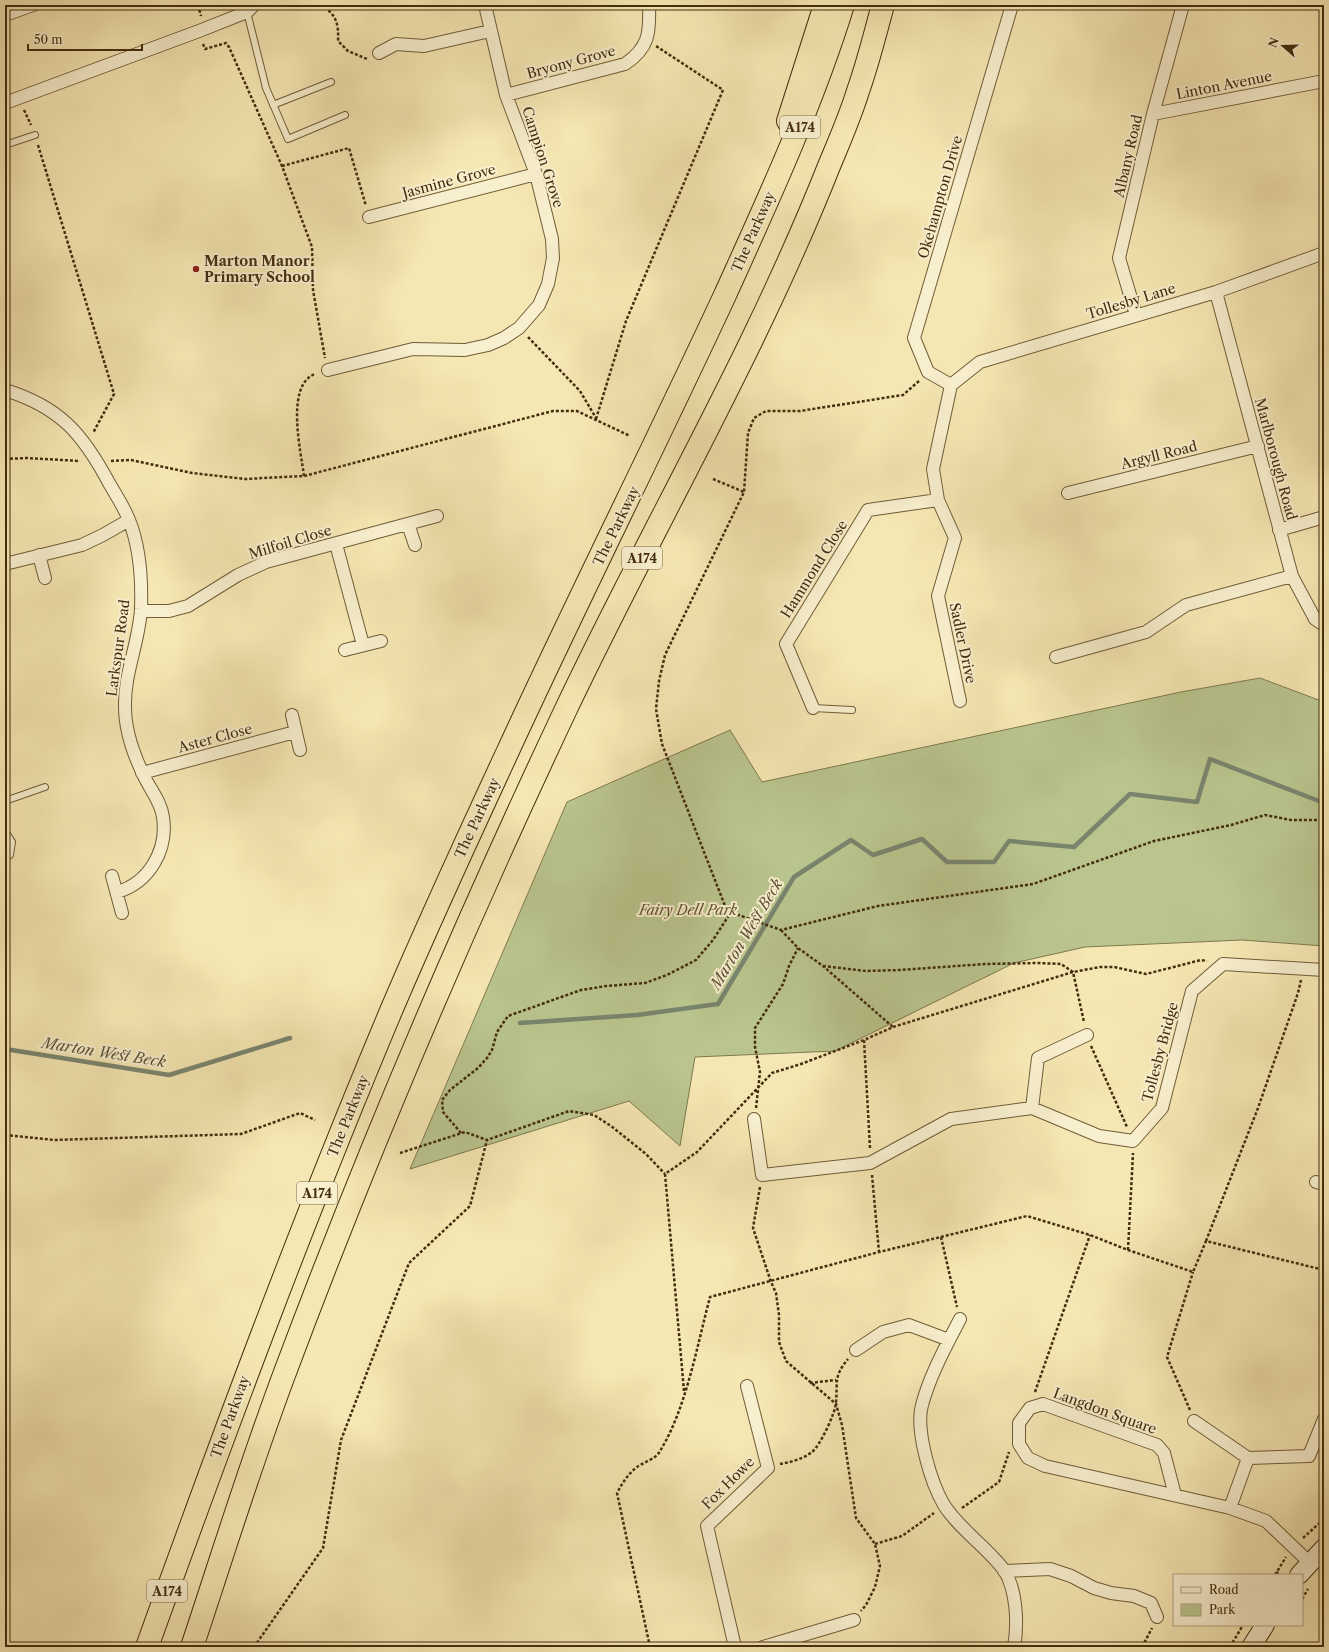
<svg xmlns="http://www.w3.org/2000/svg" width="1329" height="1652" viewBox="0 0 1329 1652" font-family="'Libre Caslon Text',serif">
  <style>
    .green { fill: #bac58e; stroke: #7f794e }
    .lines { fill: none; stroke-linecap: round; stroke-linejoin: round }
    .stream { stroke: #79856e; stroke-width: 4.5 }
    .lane-casing { stroke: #705c37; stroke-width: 8 }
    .street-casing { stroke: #705c37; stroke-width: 14 }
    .secondary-casing { stroke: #442d0e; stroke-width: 20 }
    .highway-casing { stroke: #442d0e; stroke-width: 24 }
    .path { stroke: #442d0e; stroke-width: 2.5; stroke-dasharray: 3 2; stroke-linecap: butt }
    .lane { stroke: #f8efce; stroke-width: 6 }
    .street { stroke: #f8efce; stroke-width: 12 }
    .secondary { stroke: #f8efce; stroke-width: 18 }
    .highway { stroke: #f5e7b3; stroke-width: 22 }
    .poi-dot { fill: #8f2418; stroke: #f8efce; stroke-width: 1.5 }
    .labels { text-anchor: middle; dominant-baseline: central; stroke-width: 4; stroke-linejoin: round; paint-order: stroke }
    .shield { fill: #f8efce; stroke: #7a6748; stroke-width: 1 }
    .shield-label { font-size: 13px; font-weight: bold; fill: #442d0e }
    .street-label { font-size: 14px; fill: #442d0e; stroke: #f8efce }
    .poi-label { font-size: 14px; font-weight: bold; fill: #442d0e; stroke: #f8efce; text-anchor: start }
    .park-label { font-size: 14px; font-style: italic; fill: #62532e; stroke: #f8efce }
    .water-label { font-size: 15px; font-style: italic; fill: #5a5236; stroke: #f8efce }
  </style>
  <rect width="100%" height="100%" fill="#f5e7b3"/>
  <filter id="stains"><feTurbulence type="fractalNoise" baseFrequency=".005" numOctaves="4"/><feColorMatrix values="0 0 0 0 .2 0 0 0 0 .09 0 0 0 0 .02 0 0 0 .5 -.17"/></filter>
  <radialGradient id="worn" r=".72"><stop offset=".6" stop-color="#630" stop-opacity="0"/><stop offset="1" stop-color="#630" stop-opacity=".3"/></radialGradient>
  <!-- green -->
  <path class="green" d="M1260 678 1324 702V946L1242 940 1085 947 1014 963 835 1051 695 1057 680 1146 629 1101 410 1169 567 802 730 730 762 782 1181 692Z"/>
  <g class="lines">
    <!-- stream -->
    <path class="stream" d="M520 1023 637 1015 718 1004 794 877 851 840 873 855 922 839 947 862H994L1009 841 1074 847 1130 794 1197 802 1210 759 1324 803
      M5 1049 169 1075 290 1038"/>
    <defs>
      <path id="lane" d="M247 12 266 88 288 139 345 115
        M273 105 331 82
        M5 145 35 135
        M813 708 852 710
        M5 801 45 787
        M5 831 12 842 10 855"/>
      <path id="street" d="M5 15 33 5
        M379 53 396 44 424 46 490 31
        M506 95 625 64C649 48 650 33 649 5
        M5 103 199 31 247 12 254 5
        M1153 114 1324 81
        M369 217 536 174
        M1216 292 1292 576 1315 619 1324 625
        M1136 315 1119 258 1153 114 1183 5
        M328 370 413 349 465 350 488 345 504 338 519 328 539 305 548 284 553 258 552 239 536 174 506 95 485 5
        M951 385 928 372 914 338 1012 5
        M951 385 980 362 1216 292 1324 253
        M951 385 933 469 938 500 955 538 938 596 960 701
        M5 390C60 407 83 434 109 483 116 495 124 507 129 520 140 547 142 580 141 609 139 643 124 673 125 707 125 730 133 753 143 774 149 788 161 801 163 817 168 850 149 883 117 892
        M1068 493 1258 446
        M408 524 415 545
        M1279 530 1324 517
        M336 544 363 645
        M39 555 45 578
        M5 564 82 545 103 535 129 520
        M141 611H169L188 606 238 575 266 562 437 516
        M345 650 381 641
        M1056 657 1146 632 1186 605 1292 576
        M813 708 786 644 868 510 938 500
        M292 715 300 750
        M142 773 295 732
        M112 876 122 913
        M1032 1108 1038 1058 1087 1035
        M754 1119 762 1175 870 1163 951 1119 1032 1108 1099 1136 1133 1141 1162 1108 1192 991 1223 964 1324 970
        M1316 1182 1324 1184
        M960 1319C946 1346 930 1375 922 1405 915 1430 931 1483 944 1505 959 1529 987 1547 1004 1570 1017 1590 1018 1625 1014 1647
        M856 1350 883 1332 909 1325 949 1340
        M1194 1421 1248 1458 1230 1508
        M1248 1458 1309 1456 1324 1419
        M1175 1495 1164 1453 1157 1445 1043 1404 1030 1408 1019 1423V1444L1028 1458 1045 1466 1230 1508 1266 1521 1310 1563
        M1004 1571 1050 1569 1071 1576 1094 1588 1111 1593 1134 1596 1151 1603 1157 1617
        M735 1647 707 1526 768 1468 747 1386
        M763 1647 854 1620"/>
      <path id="secondary" d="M1299 1575 1324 1548
        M1251 1647 1265 1625"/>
      <path id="highway" d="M788 121 825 5
        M147 1647C224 1433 303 1220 391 1011 432 914 476 820 520 725 587 581 658 439 725 295 768 200 812 105 843 5
        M192 1647C223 1554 252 1459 287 1367 371 1143 465 923 567 707 653 526 755 353 829 166 839 142 850 117 858 91 868 63 875 34 883 5"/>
    </defs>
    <!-- lane casing -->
    <use href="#lane" class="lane-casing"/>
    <!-- street casing -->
    <use href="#street" class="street-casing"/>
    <!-- secondary casing -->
    <use href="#secondary" class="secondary-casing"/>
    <!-- highway casing -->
    <use href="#highway" class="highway-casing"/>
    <!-- path -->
    <path class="path" d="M198 5 201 16
      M320 5C336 13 339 24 338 41L348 51 367 59
      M203 44 205 49 226 43 229 47 282 166 312 247 313 290 325 358
      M24 110 31 125
      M38 145 114 394 93 433
      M282 166 349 148 366 206
      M528 337 580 391 596 418
      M919 381 903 395 800 411H766L754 418 748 433 744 492 665 655 659 681 656 709 662 744 727 911 781 930 878 906 1033 884 1154 841 1231 825 1265 815 1291 820H1324
      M596 419 626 321 723 90 656 46
      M5 459 26 458 80 461
      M111 461 131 460 192 473 245 479 304 476 553 411H577L630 436
      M304 476C301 452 285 385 315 374
      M713 479 744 492
      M781 930 798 948 823 966 893 1027
      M823 966 866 971 900 970 985 964 1039 963 1061 964 1073 972 1084 1022
      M1091 1046 1127 1127
      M756 1108 760 1072 755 1047V1028L783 984 789 966 798 948
      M461 1133 443 1112 442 1100 450 1090 478 1068 487 1058 492 1050 497 1032 508 1016 581 990 606 986 645 983 667 975 696 960 713 940 731 912
      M5 1135 54 1140 241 1134 300 1113 315 1120
      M870 1148 864 1040 893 1027 1073 972 1100 967H1114L1146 974 1201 960 1207 961
      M400 1153 465 1132 487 1140 569 1111 594 1115 611 1126 646 1154 665 1174
      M872 1175 879 1252
      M760 1187 753 1228 771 1282 776 1293 779 1315V1342L786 1361 836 1404 842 1425 856 1518 875 1544 880 1566 875 1587 866 1605 861 1611
      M941 1237 957 1307
      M1206 1241 1258 1108 1298 993 1301 980
      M1128 1250 1133 1153
      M810 1383 836 1380
      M684 1391 665 1174 697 1152 772 1073 801 1064 864 1040
      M1035 1392 1090 1235
      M1190 1410 1167 1357 1193 1272
      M780 1464C791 1462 803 1459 812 1452 820 1446 836 1412 836 1402 838 1382 833 1377 848 1359
      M962 1508 999 1482 1009 1452
      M1303 1538 1324 1519
      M875 1544 902 1536 934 1513
      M1276 1572 1280 1575
      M1275 1575 1286 1557
      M1302 1599 1308 1589
      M254 1647 323 1548 341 1440 409 1263 470 1206 487 1140
      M650 1647 617 1493C623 1482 628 1474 637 1467 644 1462 656 1459 660 1451 686 1409 697 1346 710 1297L879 1252 1027 1216 1090 1235 1128 1250 1193 1272 1206 1241 1324 1270
      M1142 1647 1152 1628
      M1230 1647 1243 1625"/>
    <!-- lane -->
    <use href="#lane" class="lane"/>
    <!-- street -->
    <use href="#street" class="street"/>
    <!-- secondary -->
    <use href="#secondary" class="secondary"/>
    <!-- highway -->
    <use href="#highway" class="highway"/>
  </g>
  <!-- markers -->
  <circle class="poi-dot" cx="196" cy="269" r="4"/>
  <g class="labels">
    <!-- shield labels -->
    <g class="shield">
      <rect x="780" y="116" width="40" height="22" rx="3"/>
      <rect x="622" y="547" width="40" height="22" rx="3"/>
      <rect x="297" y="1182" width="40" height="22" rx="3"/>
      <rect x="147" y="1580" width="40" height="22" rx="3"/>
    </g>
    <g class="shield-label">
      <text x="800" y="127">A174</text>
      <text x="642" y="558">A174</text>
      <text x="317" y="1193">A174</text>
      <text x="167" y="1591">A174</text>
    </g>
    <!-- street labels -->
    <g class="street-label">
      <text transform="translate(571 62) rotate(-15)">Bryony Grove</text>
      <text transform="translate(1224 85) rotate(-11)">Linton Avenue</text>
      <text transform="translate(1128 156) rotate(-77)">Albany Road</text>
      <text transform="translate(543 157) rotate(72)">Campion Grove</text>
      <text transform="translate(449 181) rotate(-15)">Jasmine Grove</text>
      <text transform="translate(940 197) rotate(-74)">Okehampton Drive</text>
      <text transform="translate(753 232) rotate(-66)">The Parkway</text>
      <text transform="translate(1131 301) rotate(-17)">Tollesby Lane</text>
      <text transform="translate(1159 455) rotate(-14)">Argyll Road</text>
      <text transform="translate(1276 459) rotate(75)">Marlborough Road</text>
      <text transform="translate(616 526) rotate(-64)">The Parkway</text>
      <text transform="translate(290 542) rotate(-17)">Milfoil Close</text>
      <text transform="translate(814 569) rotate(-58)">Hammond Close</text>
      <text transform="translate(963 643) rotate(78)">Sadler Drive</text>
      <text transform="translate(118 648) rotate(-82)">Larkspur Road</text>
      <text transform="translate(215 738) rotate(-15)">Aster Close</text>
      <text transform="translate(477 818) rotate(-65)">The Parkway</text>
      <text transform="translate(1160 1052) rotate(-75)">Tollesby Bridge</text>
      <text transform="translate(348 1116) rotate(-68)">The Parkway</text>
      <text transform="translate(1105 1411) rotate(20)">Langdon Square</text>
      <text transform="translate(230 1417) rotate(-70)">The Parkway</text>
      <text transform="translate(728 1483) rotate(-45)">Fox Howe</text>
    </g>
    <!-- poi labels -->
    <g class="poi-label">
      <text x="204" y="261">Marton Manor<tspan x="204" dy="16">Primary School</tspan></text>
    </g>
    <!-- park labels -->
    <g class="park-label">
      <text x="688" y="910">Fairy Dell Park</text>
    </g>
    <!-- water labels -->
    <g class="water-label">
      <text transform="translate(746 934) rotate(-59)">Marton West Beck</text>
      <text transform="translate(104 1052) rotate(9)">Marton West Beck</text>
    </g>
  </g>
  <!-- margin -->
  <rect width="1329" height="1652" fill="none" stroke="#f5e7b3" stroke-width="20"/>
  <rect x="6" y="6" width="1317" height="1640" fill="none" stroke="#442d0e" stroke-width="2"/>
  <rect x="10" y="10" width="1309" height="1632" fill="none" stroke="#442d0e"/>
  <!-- legend -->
  <rect x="1173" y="1574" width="130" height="52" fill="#f8efce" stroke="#b0a181"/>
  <rect x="1181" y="1587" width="20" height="6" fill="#f8efce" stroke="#b0a181"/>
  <text x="1209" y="1594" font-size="12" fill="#442d0e">Road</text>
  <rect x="1181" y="1604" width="20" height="12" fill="#bac58e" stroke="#b0a181"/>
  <text x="1209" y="1614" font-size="12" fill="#442d0e">Park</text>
  <!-- north arrow -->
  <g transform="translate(1283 46) rotate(290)" stroke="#f8efce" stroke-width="3" paint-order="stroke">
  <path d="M0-3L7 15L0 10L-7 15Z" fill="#442d0e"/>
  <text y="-6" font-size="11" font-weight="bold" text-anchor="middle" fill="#442d0e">N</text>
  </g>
  <!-- scale -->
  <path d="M28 44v6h114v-6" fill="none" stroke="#442d0e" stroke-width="2"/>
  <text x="34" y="44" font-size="12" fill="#442d0e" stroke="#f8efce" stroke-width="3" paint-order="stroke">50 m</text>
  <rect width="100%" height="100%" filter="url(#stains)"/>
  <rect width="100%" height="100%" fill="url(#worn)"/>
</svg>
